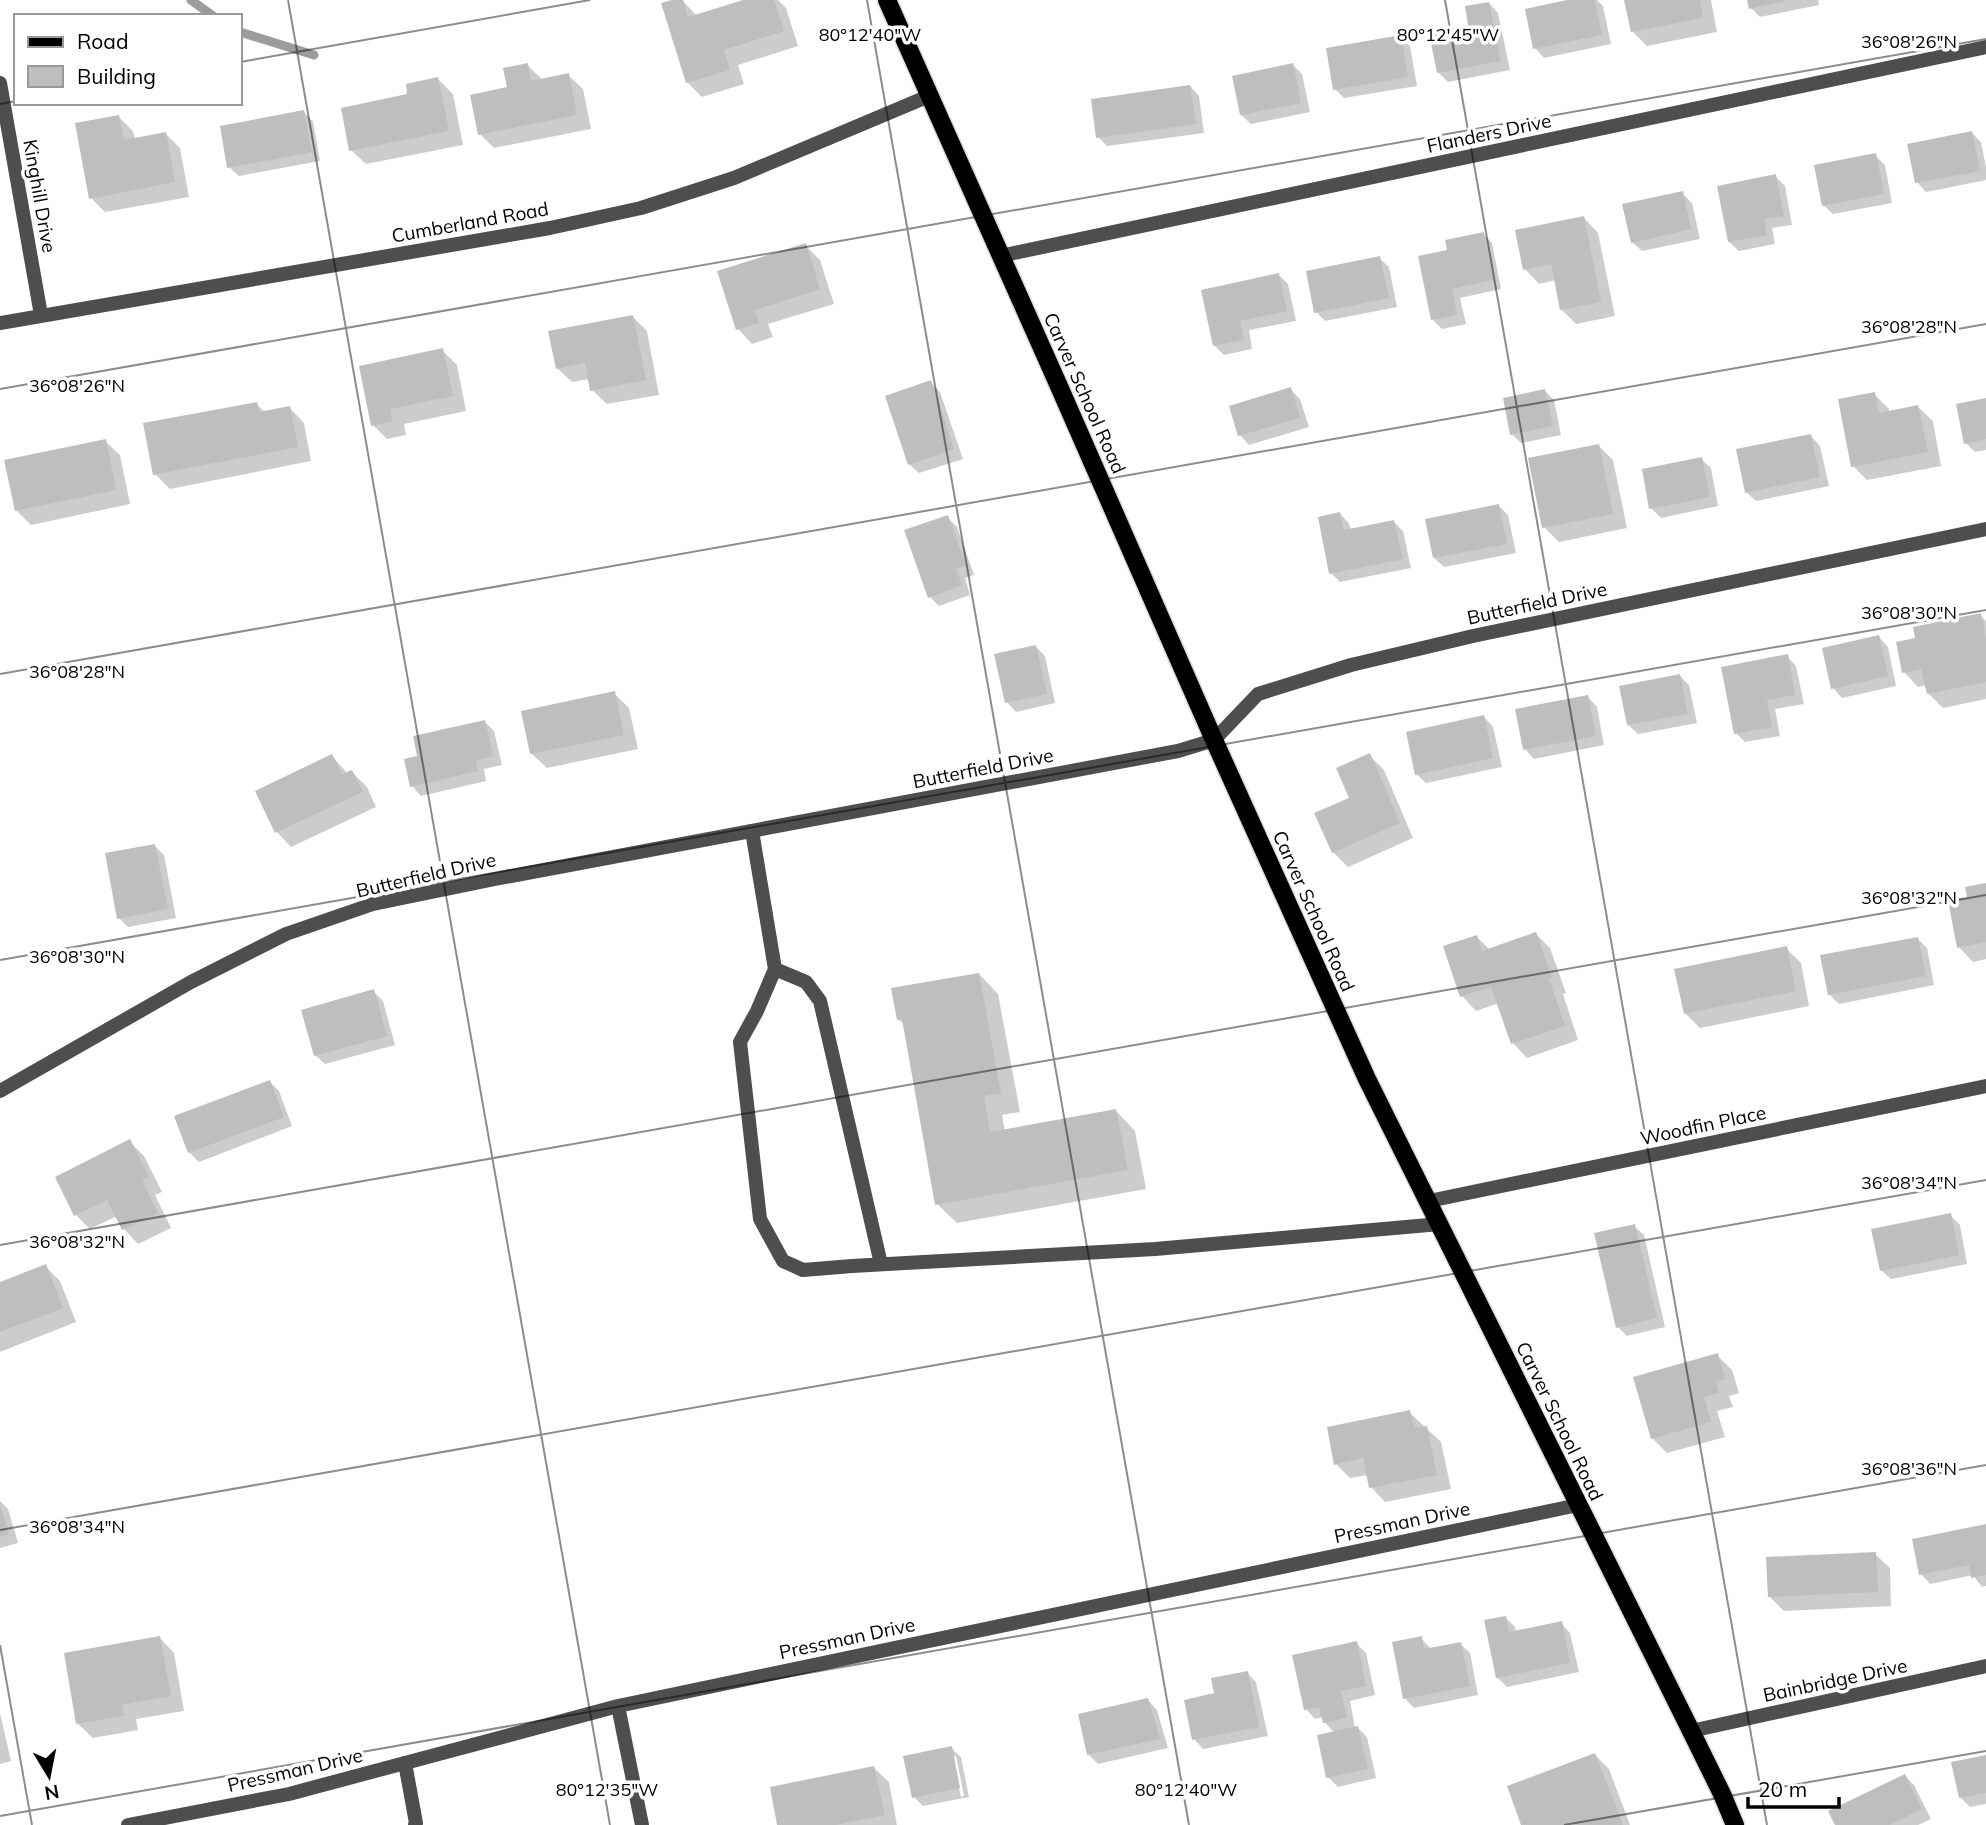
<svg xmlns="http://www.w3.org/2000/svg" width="1986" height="1825" viewBox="0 0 1986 1825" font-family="Mulish,sans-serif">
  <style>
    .shadow { fill: #0003; fill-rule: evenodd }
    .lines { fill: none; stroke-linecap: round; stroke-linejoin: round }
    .stream { stroke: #9c9c9c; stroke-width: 9 }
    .building { fill: #bebebe }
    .primary-casing { stroke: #dbdbdb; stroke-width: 21 }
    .lane { stroke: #4e4e4e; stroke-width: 14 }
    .street { stroke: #4e4e4e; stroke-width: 14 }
    .primary { stroke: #000; stroke-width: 18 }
    .ticks { fill: none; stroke: #000; stroke-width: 2; stroke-opacity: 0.45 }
    .labels { text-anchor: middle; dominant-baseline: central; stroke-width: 7; stroke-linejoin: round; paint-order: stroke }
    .street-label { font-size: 19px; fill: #000; stroke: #fff }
    .ticks-label { font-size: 18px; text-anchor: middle; fill: #000; stroke: #fff; stroke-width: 7; stroke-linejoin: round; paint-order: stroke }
  </style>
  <rect width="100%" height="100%" fill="#fff"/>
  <!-- shadow -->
  <path class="shadow" d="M678 0H682L697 16 749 0H778L786 8 798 46 738 65 744 84 702 97 687 82Z
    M1575 0H1597L1603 6 1611 44 1544 58 1535 48Z
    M1626 0H1711L1717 32 1647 46 1632 31Z
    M1749 0H1818L1819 5 1760 17 1751 8Z
    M1489 3 1498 13 1510 70 1448 82 1439 73 1470 26Z
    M1400 37 1410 46 1417 86 1344 98 1335 89Z
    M527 65 543 80 568 75 583 89 591 129 494 148 480 134 509 88Z
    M1293 65 1302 74 1310 112 1251 124 1241 115Z
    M438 79 453 94 463 145 366 164 351 150 409 96Z
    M1190 86 1199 96 1204 133 1107 146 1098 137Z
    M304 112 313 122 320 161 239 176 229 167Z
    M119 117 133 131 135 139 166 134 180 148 189 197 105 212 91 198Z
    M1972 133 1981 142 1986 167V180L1926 192 1917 182Z
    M1875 155 1885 165 1892 203 1833 214 1823 205Z
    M1775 176 1785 186 1792 225 1772 228 1775 244 1739 251 1729 242Z
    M1682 193 1692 203 1700 239 1642 251 1632 242Z
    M1584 218 1598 233 1615 316 1576 324 1561 309 1556 280 1539 284 1525 269Z
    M1483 234 1492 243 1501 289 1460 298 1466 324 1442 329 1433 320 1449 252Z
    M805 245 820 260 834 304 768 324 773 337 752 344 738 329Z
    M1379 258 1389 267 1397 307 1325 321 1316 312Z
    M1279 275 1288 284 1296 321 1249 330 1252 349 1224 355 1214 345Z
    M633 317 647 331 659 395 607 404 592 390 590 379 572 382 557 368Z
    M442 350 457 365 466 411 404 424 406 435 387 439 373 425Z
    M930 382 940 392 963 459 919 473 909 464Z
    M1290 389 1300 399 1309 427 1249 445 1240 435Z
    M1545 391 1554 400 1561 435 1521 443 1512 434Z
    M1874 394 1889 409V412L1918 407 1933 421 1941 466 1867 480 1853 466Z
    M1986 400V450L1975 452 1966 443Z
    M256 404 265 412 290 408 304 423 311 461 170 489 155 474Z
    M1811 436 1820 446 1829 486 1756 501 1746 492Z
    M105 441 120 455 130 504 31 525 16 510Z
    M1599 446 1613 460 1627 528 1559 542 1544 527Z
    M1701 459 1711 468 1718 506 1661 518 1651 508Z
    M1499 506 1508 515 1516 553 1444 567 1434 558Z
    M1340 514 1349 523 1351 531 1394 522 1403 531 1411 568 1340 582 1331 573Z
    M947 517 957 527 974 575 965 578 970 595 939 606 930 597Z
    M1980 615 1986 621V699L1943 708 1928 693 1926 685 1918 687 1904 672 1917 640Z
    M1879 637 1888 647 1896 686 1842 698 1833 688Z
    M1036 647 1045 656 1055 703 1016 712 1007 702Z
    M1787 656 1796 666 1804 704 1775 709 1780 736 1745 742 1736 733Z
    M1680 676 1689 685 1697 723 1638 734 1628 725Z
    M614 693 629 708 638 749 547 768 532 754 523 712Z
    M1588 697 1597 707 1604 745 1534 759 1525 749Z
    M1484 717 1493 727 1502 767 1426 783 1416 774Z
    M485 722 494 731 502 765 484 769 486 781 421 796 412 786 419 757Z
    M1369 755 1384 770 1413 838 1348 867 1333 852 1351 799Z
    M332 756 348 774 352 772 367 787 376 807 291 847 277 832 257 792Z
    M155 846 164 855 176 918 128 927 119 918Z
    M1986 885V959L1973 962 1959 947 1969 898Z
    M1536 934 1550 948 1566 993 1563 994 1578 1040 1527 1058 1513 1043 1499 1003 1476 1011 1462 996 1477 937 1490 950Z
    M1917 938 1927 948 1934 985 1839 1004 1829 994Z
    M1786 948 1801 963 1809 1006 1700 1028 1685 1013Z
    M979 974 998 994 1020 1112 1002 1115 1005 1131 1116 1111 1135 1131 1146 1189 957 1223 937 1204 905 1025 898 1019Z
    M373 991 383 1001 395 1045 325 1064 315 1055Z
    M270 1082 279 1091 292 1126 199 1162 189 1152Z
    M129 1141 144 1156 162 1192 155 1195 171 1228 138 1244 124 1229 117 1216 90 1229 76 1215Z
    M1950 1215 1960 1225 1967 1264 1891 1279 1881 1270Z
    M1634 1226 1644 1235 1665 1327 1627 1336 1618 1327Z
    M45 1266 60 1281 76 1322 0 1352V1284Z
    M1717 1355 1732 1370 1739 1393 1729 1396 1733 1407 1717 1411 1725 1437 1667 1453 1652 1438Z
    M1409 1412 1441 1442 1451 1489 1385 1502 1371 1487 1368 1475 1350 1478 1336 1464Z
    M0 1501 8 1509 18 1543 0 1548Z
    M1986 1526V1586L1982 1587 1973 1575 1930 1584 1921 1574Z
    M1875 1554 1890 1568 1891 1606 1784 1611 1769 1596Z
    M1505 1617 1515 1627 1516 1632 1561 1623 1570 1633 1579 1672 1507 1687 1497 1677Z
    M160 1638 174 1653 184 1711 136 1719 138 1730 93 1738 78 1724Z
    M1421 1638 1431 1649 1460 1644 1470 1653 1478 1695 1414 1708 1405 1699Z
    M1356 1643 1366 1653 1375 1695 1350 1701 1355 1728H1358L1367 1737 1376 1778 1338 1787 1328 1777 1335 1733 1324 1722 1323 1717 1315 1719 1306 1709Z
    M1247 1673 1256 1682 1268 1736 1203 1749 1194 1739 1216 1695Z
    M1148 1700 1157 1710 1168 1748 1098 1764 1088 1754Z
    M0 1713 11 1761 0 1764Z
    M951 1748 961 1757 969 1797 923 1806 914 1797ZM952 1756H956L964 1796 961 1797Z
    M1595 1755 1609 1769 1630 1825H1523Z
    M1986 1757V1804L1970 1807 1961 1798Z
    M874 1768 889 1782 897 1825H779Z
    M1905 1776 1914 1785 1931 1819 1918 1825H1837Z"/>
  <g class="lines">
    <!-- stream -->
    <path class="stream" d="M191 0 213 16
      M240 32 314 55"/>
  </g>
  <!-- building -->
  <path class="building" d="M672 0H683L688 17 743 0H774L784 31 724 50 730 70 686 83 661 3Z
    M1567 0H1595L1602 35 1533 49 1525 9Z
    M1624 0H1700L1703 18 1631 32Z
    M1747 0H1786V1L1749 9Z
    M1489 2 1501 61 1437 73 1429 33 1468 25 1465 6Z
    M1401 35 1408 77 1333 90 1326 48Z
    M528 63 531 81 569 73 577 115 478 135 470 95 507 87 503 68Z
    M1293 63 1301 103 1240 115 1232 76Z
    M438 77 449 131 349 151 341 108 407 94 406 84Z
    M1190 85 1196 124 1096 138 1091 99Z
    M304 110 312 152 227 168 220 126Z
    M119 115 124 140 166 132 175 182 89 199 75 123Z
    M1972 131 1980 171 1915 183 1907 144Z
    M1876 153 1884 194 1822 206 1814 165Z
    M1776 174 1784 216 1764 219 1767 235 1728 242 1717 186Z
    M1683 191 1691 229 1631 243 1622 204Z
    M1584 216 1601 302 1560 310 1551 264 1523 270 1515 230Z
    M1484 232 1493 280 1452 289 1457 315 1431 320 1418 256 1447 250 1445 240Z
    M806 243 820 289 755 310 759 323 736 330 717 271Z
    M1380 256 1389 298 1314 313 1306 271Z
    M1279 273 1287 311 1240 321 1244 340 1213 346 1201 290Z
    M633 315 646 380 590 391 585 363 556 369 548 331Z
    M443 348 453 396 390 409 393 421 371 426 359 366Z
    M931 380 954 449 908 465 885 396Z
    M1291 387 1300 418 1238 436 1229 406Z
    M1545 389 1553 426 1510 435 1503 398Z
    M1875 392 1879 413 1918 405 1928 452 1851 467 1838 399Z
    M1986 398V439L1964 444 1956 404Z
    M257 402 259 412 290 406 298 447 153 475 143 423Z
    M1811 434 1820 477 1745 493 1736 449Z
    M106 439 116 490 15 511 4 460Z
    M1599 444 1613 514 1542 528 1528 458Z
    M1702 457 1710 497 1649 509 1642 469Z
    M1499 504 1507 544 1433 558 1425 519Z
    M1340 512 1344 530 1394 520 1403 559 1329 574 1318 517Z
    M948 515 966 566 956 569 962 585 928 598 904 530Z
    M1981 613 1986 639V682L1927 694 1921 669 1902 673 1896 642 1915 638 1913 627Z
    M1879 635 1888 676 1831 689 1822 648Z
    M1036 645 1047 694 1005 703 994 654Z
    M1788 654 1795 695 1767 700 1772 727 1734 734 1721 667Z
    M1680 674 1688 714 1627 725 1619 686Z
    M615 691 624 735 530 754 521 711Z
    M1588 695 1596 736 1523 750 1515 709Z
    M1484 715 1493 758 1415 775 1406 732Z
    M485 720 493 756 476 760 478 771 410 787 404 759 417 756 413 736Z
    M1370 753 1400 823 1332 853 1314 813 1349 798 1336 768Z
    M332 754 342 774 352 770 363 792 275 833 255 791Z
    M155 844 168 909 117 919 105 853Z
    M1986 883V942L1957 948 1948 900 1967 897 1965 887Z
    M1536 932 1552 978 1549 979 1565 1026 1511 1044 1491 987 1460 997 1443 946 1477 935 1482 951Z
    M1918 937 1926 976 1828 995 1820 955Z
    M1787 946 1796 991 1684 1014 1674 969Z
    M979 973 1001 1093 984 1096 990 1132 1116 1109 1128 1170 935 1205 902 1019 897 1020 891 988Z
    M374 989 387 1036 314 1056 301 1010Z
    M270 1080 284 1117 188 1153 174 1116Z
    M130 1139 149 1177 142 1180 158 1213 122 1230 107 1200 74 1216 55 1177Z
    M1951 1213 1959 1255 1880 1271 1871 1229Z
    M1635 1224 1657 1318 1616 1328 1594 1233Z
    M46 1264 63 1308 0 1332V1282Z
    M1718 1353 1725 1379 1716 1381 1719 1393 1704 1397 1711 1422 1651 1439 1633 1377Z
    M1410 1410 1414 1428 1427 1426 1437 1475 1369 1488 1363 1458 1334 1465 1327 1427Z
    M0 1504 9 1534 0 1537Z
    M1986 1524V1575L1971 1578 1969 1565 1919 1575 1912 1539Z
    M1876 1552 1878 1592 1768 1597 1766 1557Z
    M1506 1616 1509 1632 1562 1621 1570 1663 1496 1678 1484 1620Z
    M160 1636 171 1696 122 1705 124 1716 76 1724 64 1653Z
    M1422 1636 1424 1649 1461 1642 1470 1686 1403 1699 1392 1642Z
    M1357 1641 1366 1686 1341 1691 1347 1718 1323 1723 1319 1707 1304 1710 1292 1655Z
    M1248 1671 1259 1727 1192 1740 1184 1700 1214 1693 1211 1678Z
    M1148 1698 1160 1739 1087 1755 1078 1714Z
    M1358 1726 1368 1769 1326 1778 1317 1735Z
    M952 1746 960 1788 912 1798 903 1756Z
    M1595 1753 1623 1825H1574L1573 1822 1566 1825H1521L1507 1786Z
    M1986 1755V1793L1959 1798 1951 1762Z
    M874 1766 885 1815 836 1825H777L770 1787Z
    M1905 1774 1922 1809 1890 1825H1835L1828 1811Z"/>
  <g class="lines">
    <defs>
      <path id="primary" d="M887 0 1058 384 1214 740 1367 1079 1691 1731 1722 1794 1735 1825"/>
    </defs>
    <!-- primary casing -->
    <use href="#primary" class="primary-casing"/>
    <!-- lane -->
    <path class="lane" d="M752 831 775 969 757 1011 740 1042 760 1219 783 1261 803 1270 852 1266 1155 1249 1440 1224
      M775 969 806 982 820 1001 881 1264
      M405 1763 416 1823 415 1825"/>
    <!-- street -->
    <path class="street" d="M0 83 41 315
      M1000 256 1986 47
      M0 323 550 228 641 208 734 178 929 96
      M0 1091 191 982 286 934 373 904 495 879 1178 751 1214 740 1258 694 1351 665 1473 636 1986 529
      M1429 1201 1986 1086
      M618 1706 642 1825
      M1691 1731 1986 1666
      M128 1825 289 1794 618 1706 1578 1505"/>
    <!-- primary -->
    <use href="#primary" class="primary"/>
  </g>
  <!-- ticks -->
  <path class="ticks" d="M288 0 610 1825M867 0 1189 1825M1445 0 1767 1825M240 62 590 0M0 104 16 101M0 389 1986 39M0 674 1986 324M0 960 1986 610M0 1245 1986 895M0 1530 1986 1180M0 1645 32 1825M0 1816 1986 1465M1564 1825 1986 1751"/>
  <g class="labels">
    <!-- street labels -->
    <g class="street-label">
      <text transform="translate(1489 133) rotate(-12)">Flanders Drive</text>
      <text transform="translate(40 196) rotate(80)">Kinghill Drive</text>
      <text transform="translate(470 222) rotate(-10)">Cumberland Road</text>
      <text transform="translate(1085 393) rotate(66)">Carver School Road</text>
      <text transform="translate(1537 603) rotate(-12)">Butterfield Drive</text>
      <text transform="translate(983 768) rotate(-11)">Butterfield Drive</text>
      <text transform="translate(426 875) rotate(-13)">Butterfield Drive</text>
      <text transform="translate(1314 911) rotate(66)">Carver School Road</text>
      <text transform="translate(1703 1125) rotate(-12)">Woodfin Place</text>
      <text transform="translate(1560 1421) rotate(64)">Carver School Road</text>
      <text transform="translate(1402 1522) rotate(-12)">Pressman Drive</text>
      <text transform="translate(847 1638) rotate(-12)">Pressman Drive</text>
      <text transform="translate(1835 1680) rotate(-12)">Bainbridge Drive</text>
      <text transform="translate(295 1770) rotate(-13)">Pressman Drive</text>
    </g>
  </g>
  <g class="ticks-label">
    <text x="870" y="41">80°12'40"W</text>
    <text x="1448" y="41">80°12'45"W</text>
    <text x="1909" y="48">36°08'26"N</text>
    <text x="1909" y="333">36°08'28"N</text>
    <text x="77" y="392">36°08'26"N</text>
    <text x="1909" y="619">36°08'30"N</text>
    <text x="77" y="678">36°08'28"N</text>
    <text x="1909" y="904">36°08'32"N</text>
    <text x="77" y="963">36°08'30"N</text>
    <text x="1909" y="1189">36°08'34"N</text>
    <text x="77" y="1248">36°08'32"N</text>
    <text x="1909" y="1475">36°08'36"N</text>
    <text x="77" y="1533">36°08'34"N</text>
    <text x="607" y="1796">80°12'35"W</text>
    <text x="1186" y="1796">80°12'40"W</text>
  </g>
  <!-- legend -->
  <rect x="14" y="14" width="228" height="91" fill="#ffffff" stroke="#999999" stroke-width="2"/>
  <rect x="28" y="37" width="35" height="10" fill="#000000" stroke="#999999" stroke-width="2"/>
  <text x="77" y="49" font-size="21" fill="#000000">Road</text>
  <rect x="28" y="66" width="35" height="21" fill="#bebebe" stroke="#999999" stroke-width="2"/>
  <text x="77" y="84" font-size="21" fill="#000000">Building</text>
  <!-- north arrow -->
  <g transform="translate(49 1776) rotate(170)" stroke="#ffffff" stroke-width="5" paint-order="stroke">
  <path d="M0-5L12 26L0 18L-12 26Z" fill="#000000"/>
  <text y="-10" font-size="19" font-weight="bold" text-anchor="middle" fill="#000000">N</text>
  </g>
  <!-- scale -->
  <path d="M1748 1797v10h91v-10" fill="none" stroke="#000000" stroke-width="3.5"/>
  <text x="1758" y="1797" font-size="21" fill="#000000" stroke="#ffffff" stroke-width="5" paint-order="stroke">20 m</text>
</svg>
